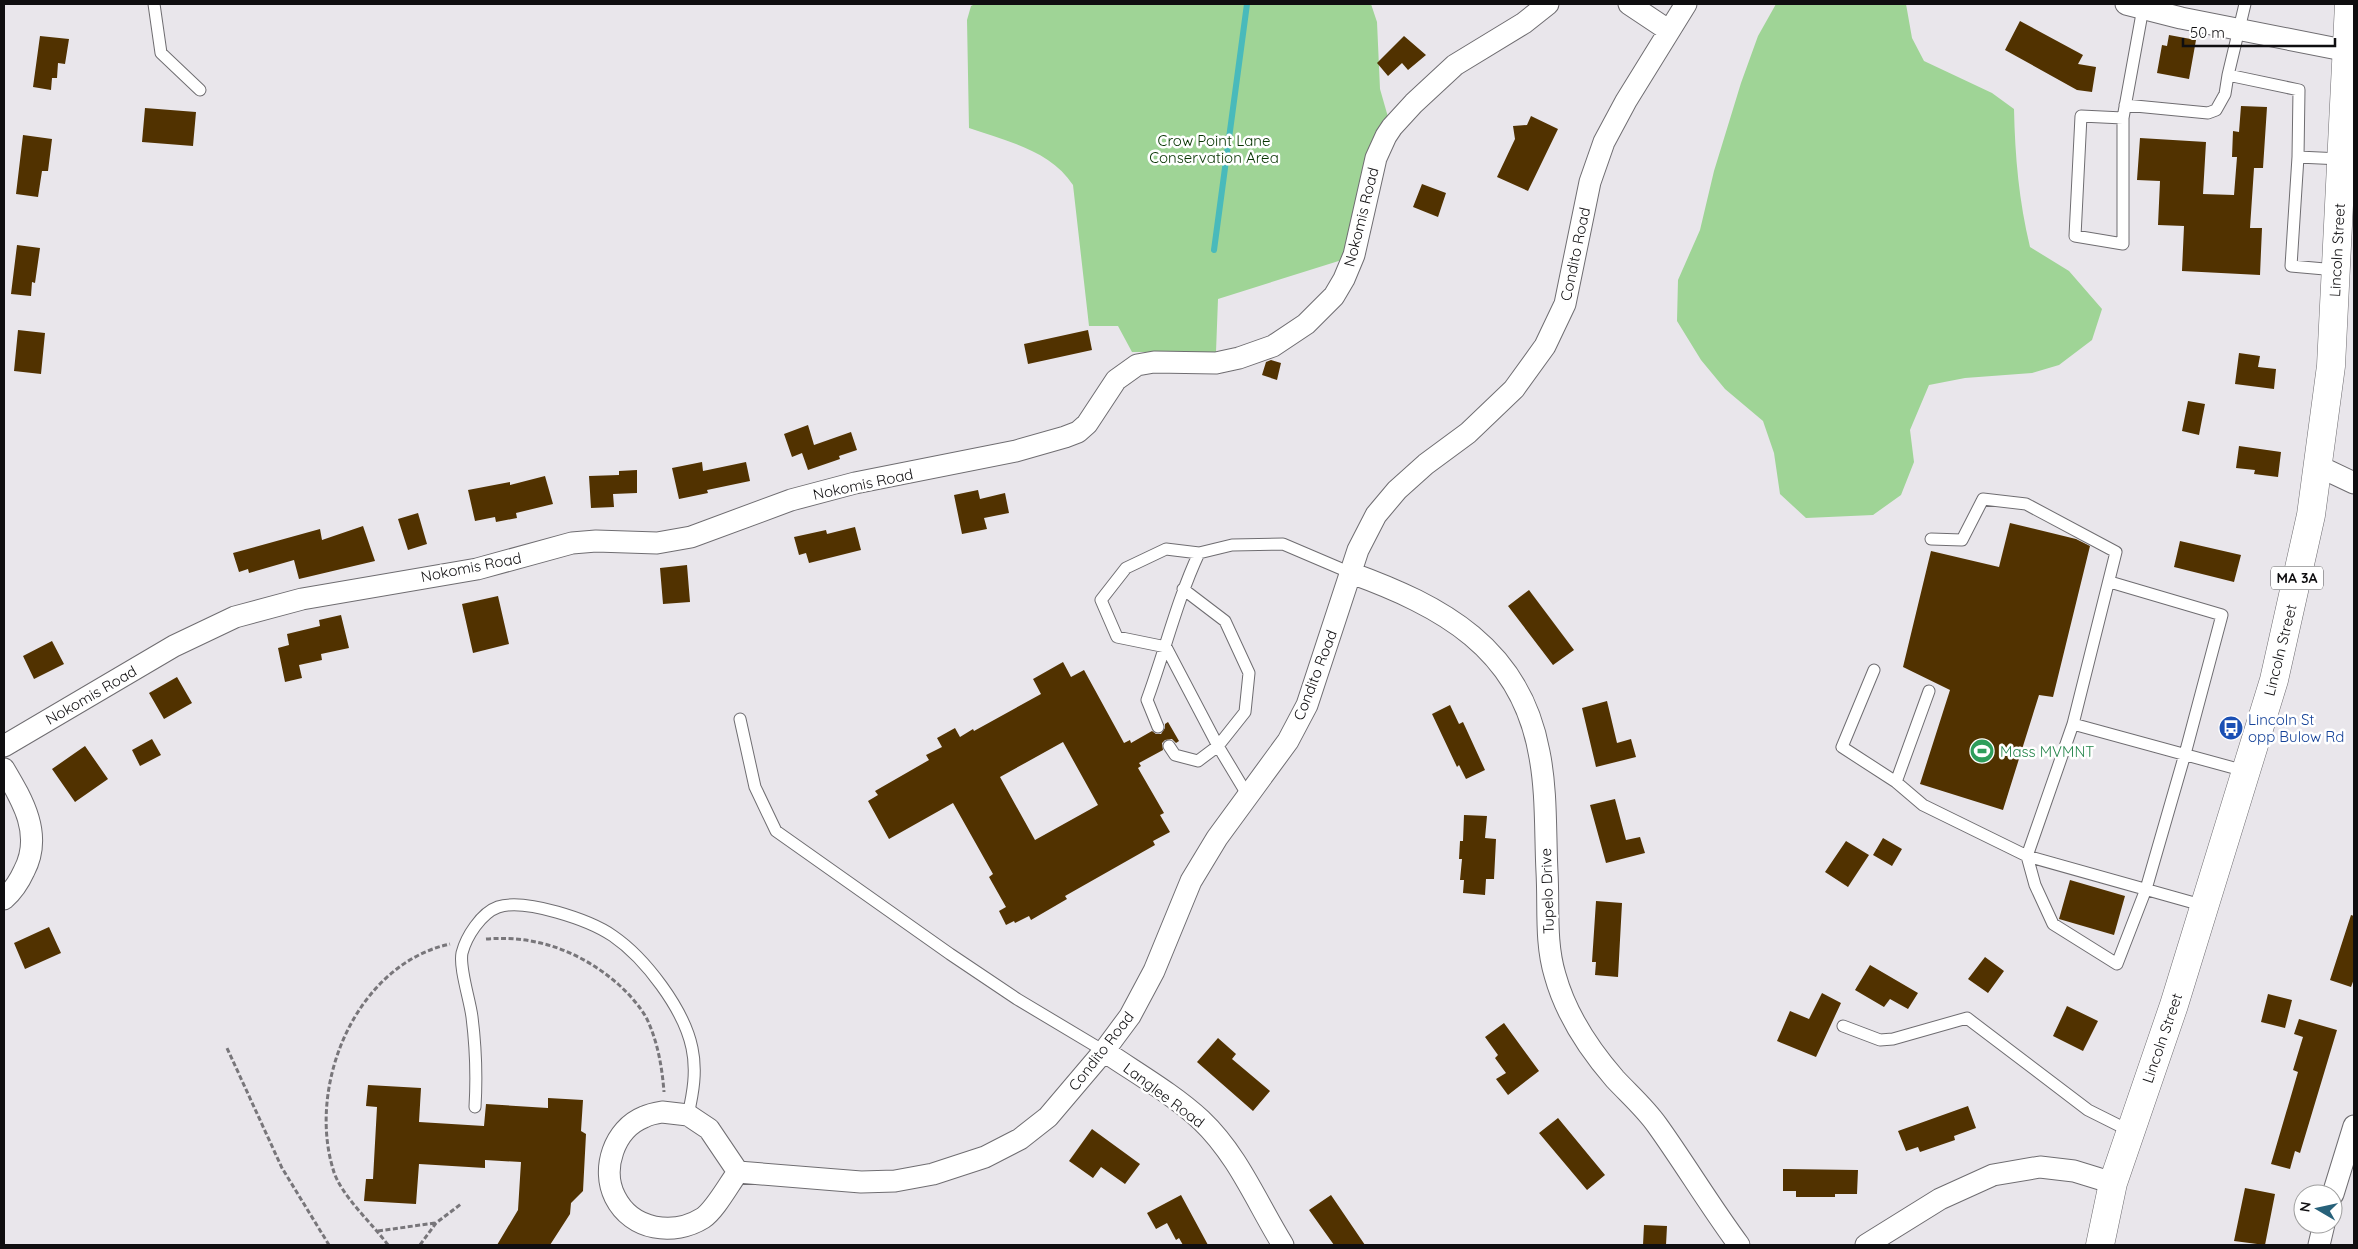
<svg xmlns="http://www.w3.org/2000/svg" width="2358" height="1249" viewBox="0 0 2358 1249" font-family="Quicksand,sans-serif">
  <style>
    .green { fill: #9fd496 }
    .lines { fill: none; stroke-linecap: round; stroke-linejoin: round }
    .stream { stroke: #49babb; stroke-width: 6 }
    .building { fill: #513200; fill-rule: evenodd }
    .service-casing { stroke: #6f6d71; stroke-width: 13 }
    .minor-casing { stroke: #6f6d71; stroke-width: 23 }
    .primary-casing { stroke: #6f6d71; stroke-width: 29 }
    .path { stroke: #78767a; stroke-width: 3; stroke-dasharray: 5 2.5; stroke-linecap: butt }
    .service { stroke: #fff; stroke-width: 11 }
    .minor { stroke: #fff; stroke-width: 21 }
    .primary { stroke: #fff; stroke-width: 28 }
    .labels { text-anchor: middle; dominant-baseline: central; stroke-width: 5; stroke-linejoin: round; paint-order: stroke }
    .shield { fill: #fff; stroke: #575658; stroke-width: 1 }
    .shield-label { font-size: 14px; font-weight: bold; fill: #0f0e10 }
    .park-label { font-size: 15px; fill: #063400; stroke: #fff }
    .street-label { font-size: 15px; fill: #0f0e10; stroke: #fff }
    .transit-label { font-size: 15px; fill: #164399; stroke: #fff; text-anchor: start }
    .leisure-label { font-size: 15px; fill: #27864d; stroke: #fff; text-anchor: start }
  </style>
  <rect width="100%" height="100%" fill="#e9e6eb"/>
  <!-- green -->
  <path class="green" d="M975 4H1371L1377 22 1380 89 1388 117 1345 259 1218 299 1216 352H1132L1118 326H1089L1073 185C1050 150 1006 141 969 128L967 20 971 6Z
    M1776 4H1906L1912 38 1924 61 1992 93 2014 109C2015 157 2019 201 2030 247L2069 271 2102 309 2092 340 2059 365 2032 373 1965 378 1929 385 1910 430 1914 462 1901 495 1873 515 1806 518 1780 494 1774 453 1763 421 1725 389 1701 360 1677 321 1678 280 1700 230 1714 171 1741 83 1758 36Z"/>
  <g class="lines">
    <!-- stream -->
    <path class="stream" d="M1214 250 1247 4"/>
  </g>
  <!-- building -->
  <path class="building" d="M2020 21 2083 55 2078 64 2096 67 2092 92 2077 90 2005 50Z
    M2169 35 2196 40 2189 79 2157 73 2162 45 2167 46Z
    M40 36 69 39 65 64 58 63 57 78H52L51 90 33 87Z
    M1404 36 1426 55 1408 70 1402 63 1388 76 1377 63Z
    M2241 106 2267 107 2263 168H2254L2250 228H2262L2260 275 2182 271 2184 226 2158 225 2160 181 2137 180 2140 138 2206 142 2203 194 2234 195 2237 157H2232L2233 131 2239 132Z
    M145 108 196 112 193 146 142 142Z
    M1531 116 1558 129 1528 191 1497 177 1515 139 1513 126 1527 125Z
    M23 135 52 139 48 171H42L38 197 16 194Z
    M1422 184 1446 193 1438 217 1413 207Z
    M17 245 40 248 35 283 32 282 31 296 11 294Z
    M18 330 45 333 41 374 14 371Z
    M1088 330 1092 350 1028 364 1024 344Z
    M2239 353 2260 356 2258 367 2276 369 2274 389 2235 384Z
    M1271 360 1281 363 1277 380 1262 375 1266 362Z
    M2188 401 2205 404 2199 435 2182 431Z
    M808 425 814 445 851 432 857 450 839 456 840 459 808 470 802 453 792 457 784 434Z
    M2239 446 2281 452 2278 477 2254 474 2255 470 2236 468Z
    M702 462 703 471 746 462 750 481 707 490 708 493 679 499 672 468Z
    M637 470V493L613 494 614 507 591 508 589 476 619 475V471Z
    M545 476 553 504 516 513 517 518 496 522 495 517 475 521 468 490 510 482V485Z
    M978 490 980 499 1005 493 1009 513 984 518 987 529 962 534 954 495Z
    M418 513 427 544 408 550 398 519Z
    M2010 523 2076 539 2090 546 2053 697 2039 695 2003 810 1920 784 1950 690 1903 667 1931 551 1999 567Z
    M363 526 375 561 299 579 294 560 249 573 248 569 239 572 233 553 320 529 322 540Z
    M855 527 861 550 809 563 806 553 799 555 794 537 826 530 827 534Z
    M2180 541 2241 555 2234 582 2174 567Z
    M687 565 690 602 663 604 660 568Z
    M1529 590 1574 650 1553 665 1508 606Z
    M498 596 509 644 473 653 462 604Z
    M341 615 349 648 321 654 322 660 299 665 302 678 285 682 278 648 289 645 287 634 320 626 319 620Z
    M52 641 64 664 34 679 23 656Z
    M1063 662 1071 677 1084 670 1124 743 1130 740 1131 743 1152 731 1156 734H1161L1165 728V724L1168 722 1179 741 1176 743 1172 739 1165 740 1162 743 1163 750 1139 763 1141 766 1138 768 1164 813 1160 815 1170 832 1153 841 1155 845 1065 896 1067 899 1031 920 1029 916 1015 923 1014 921 1006 925 999 911 1006 907 989 877 993 874 953 803 889 839 868 801 878 795 875 791 929 760 926 755 942 747 937 738 955 728 960 737 973 729 974 731 1041 694 1033 679ZM1063 742 1098 805 1035 840 1000 777Z
    M177 677 192 703 164 719 149 693Z
    M1607 701 1617 743 1631 739 1636 757 1596 767 1582 708Z
    M1450 705 1459 724 1463 722 1485 770 1466 779 1459 765 1457 767 1432 714Z
    M152 739 161 755 140 766 132 750Z
    M85 746 108 779 75 802 52 769Z
    M1615 799 1626 840 1640 837 1645 853 1606 863 1590 805Z
    M1464 815 1487 816 1485 838 1496 839 1494 879H1486L1485 895 1463 893 1464 880H1460L1462 859H1459L1460 841H1463Z
    M1883 838 1902 849 1892 866 1873 855Z
    M1846 841 1869 855 1848 887 1825 872Z
    M2070 880 2125 896 2114 935 2059 919Z
    M1596 901 1622 903 1618 977 1595 975 1596 962H1592Z
    M2351 915 2354 916V979L2351 987 2330 980Z
    M49 927 61 953 25 969 14 943Z
    M1985 957 2004 971 1988 993 1968 979Z
    M1870 965 1918 993 1908 1009 1890 999 1884 1007 1855 990Z
    M1822 993 1841 1003 1816 1057 1777 1041 1790 1011 1809 1019Z
    M2268 994 2292 1000 2285 1028 2261 1022Z
    M2067 1006 2098 1021 2083 1051 2053 1036Z
    M2299 1019 2337 1030 2300 1153 2295 1151 2290 1169 2271 1164 2298 1072 2293 1070 2303 1037 2294 1034Z
    M1504 1023 1539 1071 1508 1095 1496 1079 1506 1073 1495 1058 1498 1055 1485 1037Z
    M1218 1038 1236 1054 1232 1059 1270 1091 1253 1111 1197 1062Z
    M368 1085 421 1088 419 1122 484 1126 486 1104 548 1108V1098L583 1100 581 1131 586 1134 583 1191 571 1203 570 1214 550 1245H497L518 1210 521 1162 485 1160V1168L419 1164 416 1204 364 1201 366 1179H373L377 1107 366 1106Z
    M1968 1106 1976 1128 1954 1136 1955 1140 1920 1152 1918 1147 1906 1151 1898 1131Z
    M1558 1118 1605 1175 1587 1190 1539 1133Z
    M1092 1129 1140 1164 1125 1184 1101 1167 1093 1178 1069 1161Z
    M1783 1169 1858 1170 1857 1194H1835V1197H1796V1191H1783Z
    M2245 1188 2275 1194 2265 1245 2234 1241Z
    M1181 1195 1208 1245H1183L1179 1238 1176 1240 1167 1223 1156 1229 1147 1213Z
    M1331 1195 1365 1245H1334L1309 1210Z
    M1644 1225 1667 1226 1666 1245H1643Z"/>
  <g class="lines">
    <defs>
      <path id="service" d="M154 4 161 53 200 90
        M2245 4 2228 75 2299 90 2298 157 2341 159
        M2125 105 2208 113 2216 110 2225 94 2228 75
        M2123 118 2081 116 2075 236 2123 244V118L2143 8
        M2298 157 2291 266 2336 270
        M1931 539 1962 540 1983 499 2026 504 2116 552 2073 724 2027 856 2205 906
        M1874 670 1842 747 1896 782
        M1929 691 1896 782 1923 805 2027 856 2035 885 2053 924 2117 964 2146 889 2185 754 2222 615 2110 582
        M740 719 755 787 776 831 950 954 1017 999 1104 1051
        M2073 724 2245 771
        M1158 727 1147 700C1165 651 1177 600 1199 553
        M1169 746 1175 755 1198 761 1218 746 1245 712 1249 673 1225 621 1183 589
        M1248 796 1218 746 1166 647 1117 637 1101 600 1126 568 1166 549 1199 553 1232 545 1283 544 1351 573
        M1843 1026 1880 1040 1893 1039 1967 1018 2088 1110 2130 1131
        M475 1107C477 1074 476 1049 472 1017 470 1000 459 968 462 953 466 937 481 913 498 907 525 898 590 920 613 936 645 958 684 1009 692 1048 697 1071 693 1093 688 1115"/>
      <path id="minor" d="M1629 4 1668 30
        M2126 4 2181 18 2348 51
        M2318 466 2354 483
        M1351 573C1442 606 1520 648 1539 752 1547 791 1545 833 1547 872 1549 907 1545 942 1555 975 1566 1015 1588 1048 1615 1079 1629 1094 1645 1108 1657 1125 1685 1164 1710 1206 1739 1245
        M4 746 174 646 235 617 302 599 477 569 572 543 596 541 657 543 691 537 791 500 855 483 1016 451 1065 437 1078 432 1087 424 1116 380 1137 365 1154 362 1216 363 1239 358 1273 346 1306 324 1334 296 1344 279 1354 255 1376 158 1386 136 1392 127 1414 103 1455 65 1524 23 1548 4
        M4 769C23 801 43 835 24 871 19 882 13 891 4 899
        M1104 1051C1136 1073 1173 1094 1201 1120 1238 1155 1257 1203 1283 1245
        M662 1112 688 1115 709 1129 738 1172C729 1184 715 1210 703 1218 674 1236 632 1231 615 1197 601 1169 614 1129 644 1117 650 1114 656 1113 662 1112Z
        M738 1172 861 1182 895 1181 933 1174 985 1157 1020 1139 1048 1117 1104 1051 1130 1016 1154 971 1191 881 1217 838 1288 741 1307 705 1358 550 1376 515 1397 490 1426 464 1468 433 1514 389 1545 346 1565 304 1590 182 1604 142 1626 101 1686 4
        M2333 1194 2354 1126
        M1866 1245 1940 1199 1993 1175 2040 1167 2074 1171 2113 1183
        M2319 1245 2324 1224"/>
      <path id="primary" d="M2100 1245 2113 1183 2174 1005 2274 680 2311 515 2331 366 2349 4"/>
    </defs>
    <!-- service casing -->
    <use href="#service" class="service-casing"/>
    <!-- minor casing -->
    <use href="#minor" class="minor-casing"/>
    <!-- primary casing -->
    <use href="#primary" class="primary-casing"/>
    <!-- path -->
    <path class="path" d="M486 939C536 935 580 951 618 984 629 994 640 1006 647 1019 658 1043 662 1067 664 1092
      M227 1048 282 1168 329 1245
      M378 1231 435 1223
      M388 1245C372 1223 340 1195 333 1169 307 1083 357 964 450 944
      M420 1245 436 1223 461 1204"/>
    <!-- service -->
    <use href="#service" class="service"/>
    <!-- minor -->
    <use href="#minor" class="minor"/>
    <!-- primary -->
    <use href="#primary" class="primary"/>
  </g>
  <!-- icons -->
  <defs>
    <symbol id="bus-disc" viewBox="-11 -11 22 22"><circle r="9.5" fill="#1a4fb4" stroke="#fff"/><path d="M-5-6H5V4H4V6H2V4H-2V6H-4V4H-5ZM-3.5-4V0h7V-4ZM-3.5 1.2v1.5H-2V1.2ZM2 1.2v1.5H3.5V1.2Z" fill="#fff"/></symbol>
    <symbol id="stadium-disc" viewBox="-11 -11 22 22"><circle r="9.5" fill="#2e9e5b" stroke="#fff"/><path d="M0-5a6.5 5 0 1 0 0 10a6.5 5 0 1 0 0-10ZM-3.5-1.8h7v3.6h-7Z" fill="#fff"/></symbol>
  </defs>
  <g fill-rule="evenodd">
    <use href="#bus-disc" x="2217" y="714" width="28" height="28"/>
    <use href="#stadium-disc" x="1968" y="737" width="28" height="28"/>
  </g>
  <g class="labels">
    <!-- shield labels -->
    <rect class="shield" x="2271" y="566.5" width="52" height="23" rx="4"/>
    <g class="shield-label">
      <text x="2297" y="578">MA 3A</text>
    </g>
    <!-- park labels -->
    <g class="park-label">
      <text x="1214" y="140">Crow Point Lane<tspan x="1214" dy="17">Conservation Area</tspan></text>
    </g>
    <!-- street labels -->
    <g class="street-label">
      <text transform="translate(1361 217) rotate(-76)">Nokomis Road</text>
      <text transform="translate(2337 250) rotate(-87)">Lincoln Street</text>
      <text transform="translate(1575 254) rotate(-78)">Condito Road</text>
      <text transform="translate(863 484) rotate(-12)">Nokomis Road</text>
      <text transform="translate(471 567) rotate(-11)">Nokomis Road</text>
      <text transform="translate(2280 650) rotate(-76)">Lincoln Street</text>
      <text transform="translate(1315 675) rotate(-69)">Condito Road</text>
      <text transform="translate(91 695) rotate(-30)">Nokomis Road</text>
      <text transform="translate(1547 891) rotate(-92)">Tupelo Drive</text>
      <text transform="translate(2162 1038) rotate(-71)">Lincoln Street</text>
      <text transform="translate(1101 1051) rotate(-52)">Condito Road</text>
      <text transform="translate(1164 1095) rotate(37)">Langlee Road</text>
    </g>
    <!-- transit labels -->
    <g class="transit-label">
      <text x="2248" y="719">Lincoln St<tspan x="2248" dy="17">opp Bulow Rd</tspan></text>
    </g>
    <!-- leisure labels -->
    <g class="leisure-label">
      <text x="2000" y="751">Mass MVMNT</text>
    </g>
  </g>
  <!-- border -->
  <rect width="2358" height="1249" fill="none" stroke="#0f0e10" stroke-width="10"/>
  <!-- north arrow -->
  <g transform="translate(2318 1209) rotate(279)"><circle r="24" fill="#ffffff" stroke="#9f9f9f"/>
  <path d="M0-4L9 19L0 12L-9 19Z" fill="#27617a"/>
  <text y="-8" font-size="14" font-weight="bold" text-anchor="middle" fill="#0f0e10">N</text>
  </g>
  <!-- scale -->
  <path d="M2183 38v8h152v-8" fill="none" stroke="#0f0e10" stroke-width="2.5"/>
  <text x="2190" y="38" font-size="15" fill="#0f0e10" stroke="#ffffff" stroke-width="4" paint-order="stroke">50 m</text>
</svg>
